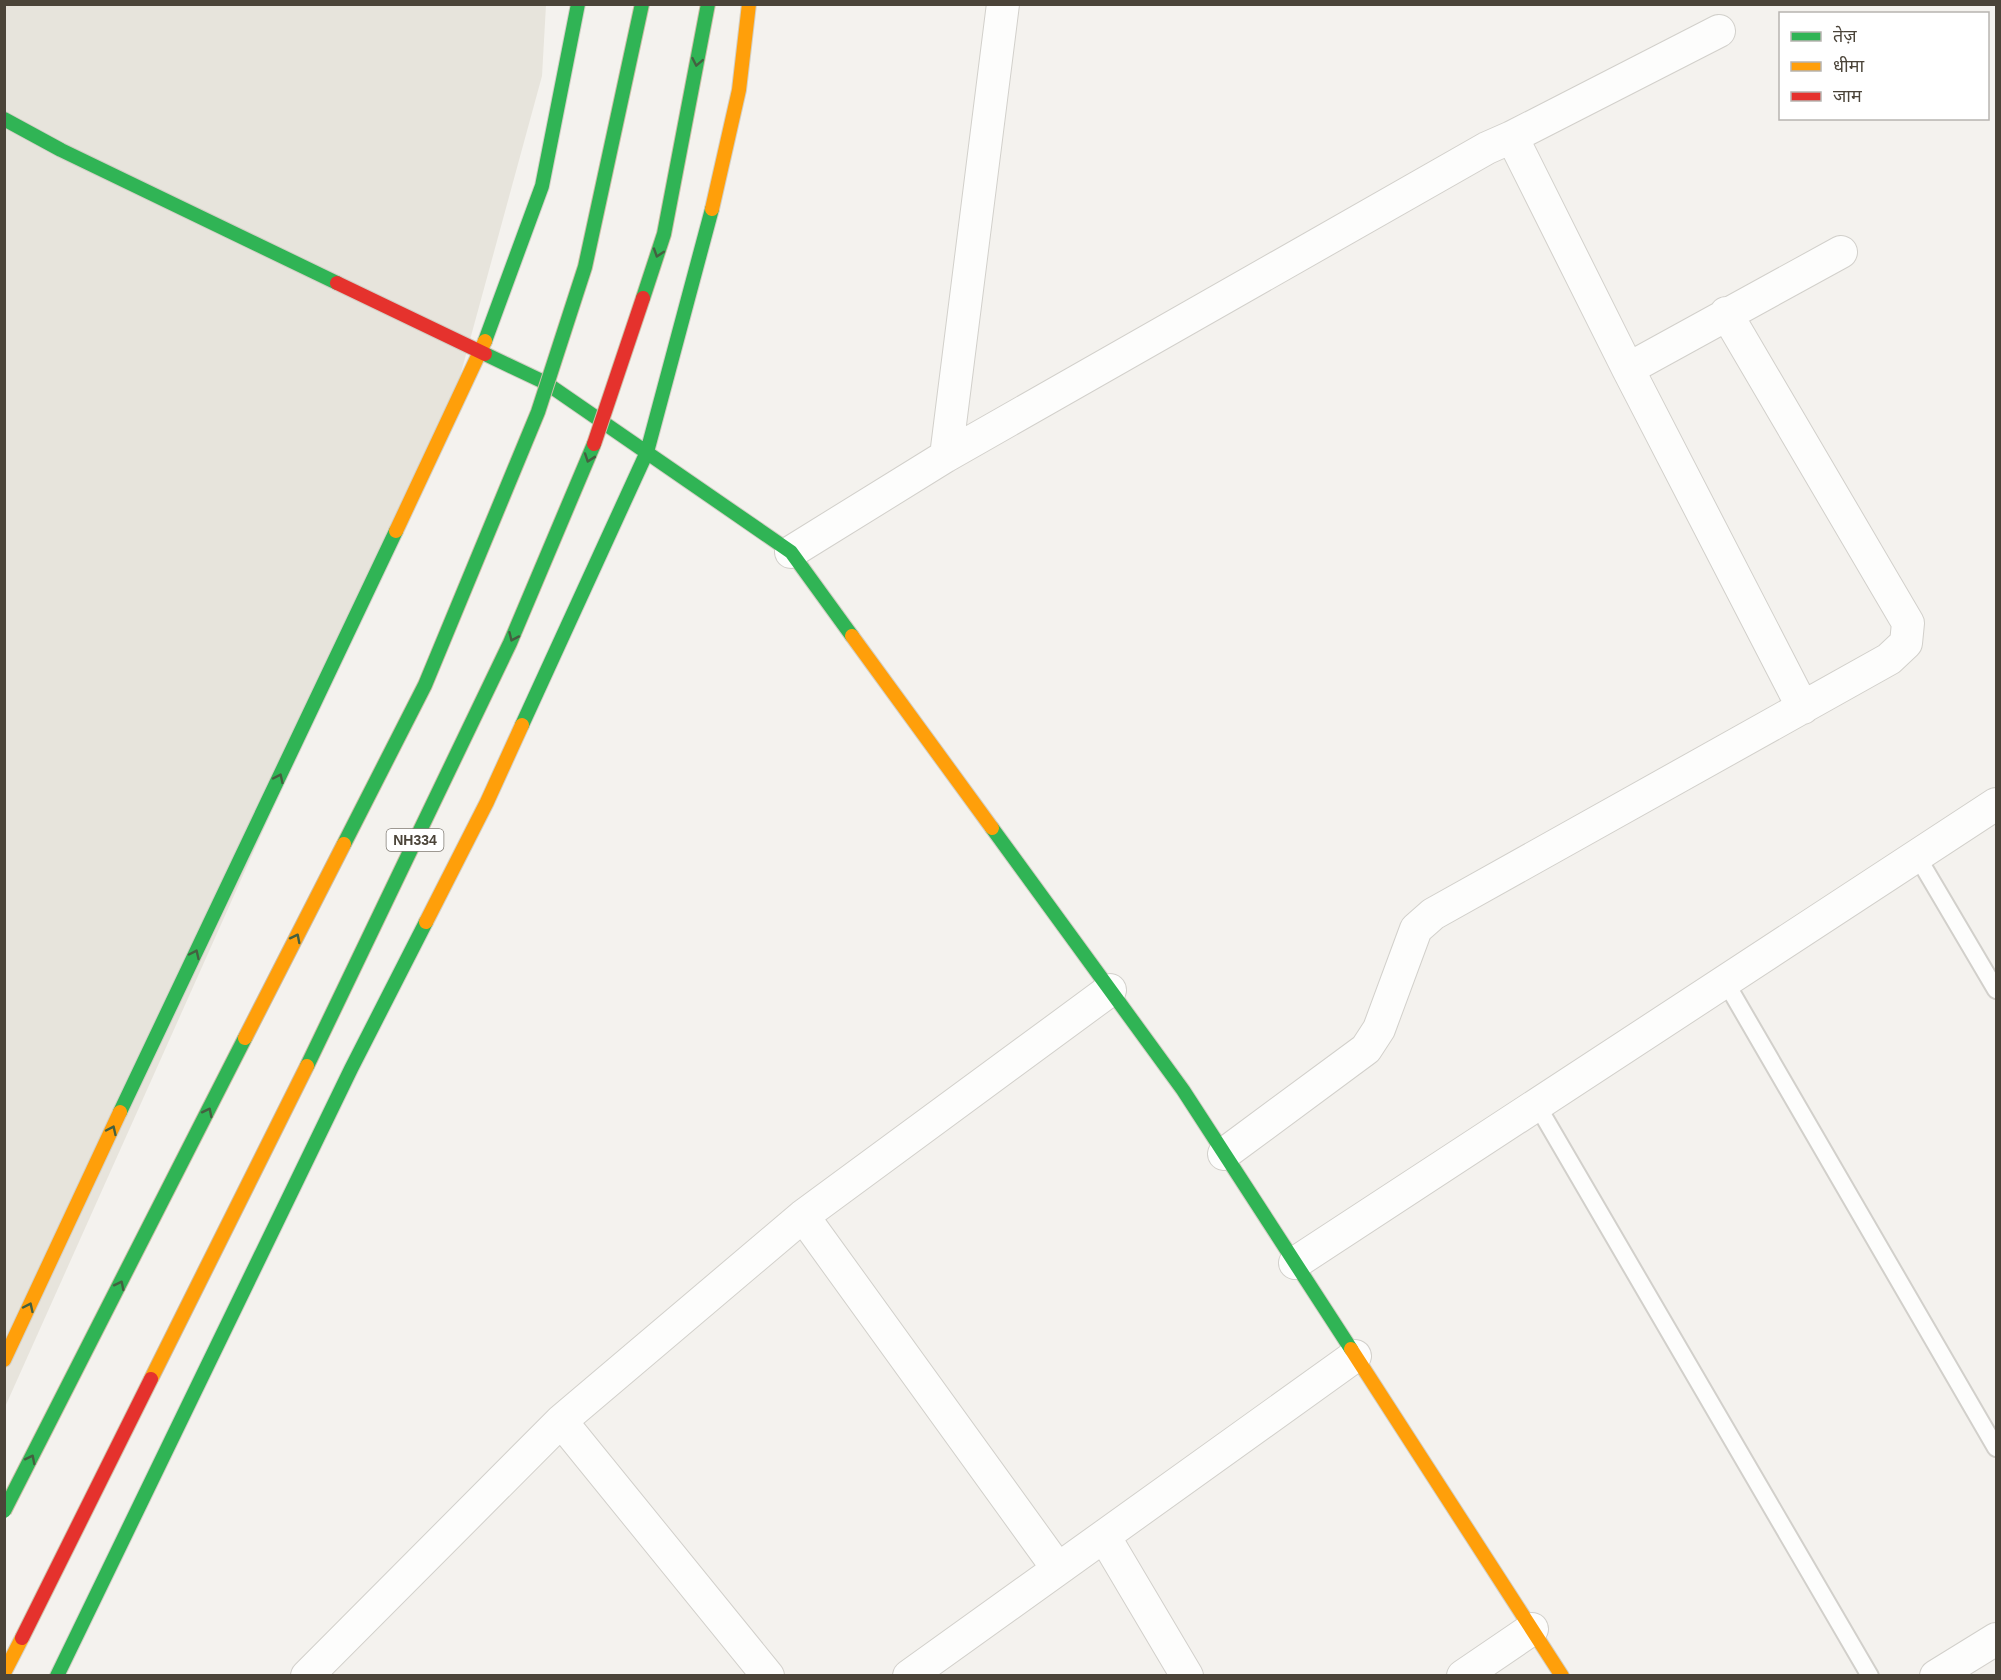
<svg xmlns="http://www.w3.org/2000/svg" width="2001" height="1680" viewBox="0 0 2001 1680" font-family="Arial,'Noto Sans Devanagari',sans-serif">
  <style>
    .residential { fill: #e7e4dc }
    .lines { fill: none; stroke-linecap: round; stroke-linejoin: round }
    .lane-casing { stroke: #d2d0cb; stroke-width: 20 }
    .street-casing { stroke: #d2d0cb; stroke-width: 34 }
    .fast-casing { stroke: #d3cfc5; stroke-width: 16 }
    .slow-casing { stroke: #d3cfc5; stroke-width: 16 }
    .jam-casing { stroke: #d3cfc5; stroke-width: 16 }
    .lane { stroke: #fdfdfc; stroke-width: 16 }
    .street { stroke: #fdfdfc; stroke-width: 32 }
    .fast { stroke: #30b455; stroke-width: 14 }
    .slow { stroke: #ff9f0a; stroke-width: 14 }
    .jam { stroke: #e5322d; stroke-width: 14 }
    .fast-bridge-casing { stroke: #ccbfa9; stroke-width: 16; stroke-linecap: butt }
    .slow-bridge-casing { stroke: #ccbfa9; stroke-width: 16; stroke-linecap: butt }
    .jam-bridge-casing { stroke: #ccbfa9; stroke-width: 16; stroke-linecap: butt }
    .fast-bridge { stroke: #30b455; stroke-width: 14 }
    .slow-bridge { stroke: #ff9f0a; stroke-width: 14 }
    .jam-bridge { stroke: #e5322d; stroke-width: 14 }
    .oneway { stroke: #446040 }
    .labels { text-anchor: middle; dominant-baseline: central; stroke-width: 6; stroke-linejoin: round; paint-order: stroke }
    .shield { fill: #fff; stroke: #817c74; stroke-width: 1.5 }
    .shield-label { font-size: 14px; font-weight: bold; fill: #4b4439 }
  </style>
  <rect width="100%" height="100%" fill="#f4f2ee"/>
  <!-- residential -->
  <path class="residential" d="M5 5H546L542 76 450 413 5 1407Z"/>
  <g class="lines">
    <defs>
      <path id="lane" d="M1917 856 1996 990
        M1725 981 1996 1448
        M1537 1105 1870 1676"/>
      <path id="street" d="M1512 137 1719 31
        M1628 369 1841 252
        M946 456 1003 4
        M791 552 946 456 1487 148 1512 137 1628 369 1803 708
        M1224 1154 1366 1049 1379 1029 1416 929 1433 914 1889 659 1906 643 1908 623 1726 313
        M803 1216 1058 1569
        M1295 1263 1996 804
        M561 1421 768 1676
        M1104 1536 1187 1676
        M307 1676 561 1421 803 1216 1110 990
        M909 1676 1355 1356
        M1463 1676 1532 1629
        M1936 1676 1996 1639"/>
      <path id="fast" d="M4 119 61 150 337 283
        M485 341 542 186 578 4
        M485 354 546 383 791 552 852 636
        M522 725 647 452 712 209
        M992 828 1183 1090 1351 1349
        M120 1112 396 531
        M57 1676 351 1069 426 922"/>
      <path id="slow" d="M712 209 739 90 749 4
        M396 531 485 341
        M852 636 992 828
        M426 922 487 802 522 725
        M1351 1349 1562 1676
        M4 1360 120 1112
        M4 1673 22 1638"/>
      <path id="jam" d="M337 283 485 354"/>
    </defs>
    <!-- lane casing -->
    <use href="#lane" class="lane-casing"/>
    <!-- street casing -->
    <use href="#street" class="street-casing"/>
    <!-- fast casing -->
    <use href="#fast" class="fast-casing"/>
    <!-- slow casing -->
    <use href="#slow" class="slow-casing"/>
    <!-- jam casing -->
    <use href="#jam" class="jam-casing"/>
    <!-- lane -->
    <use href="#lane" class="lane"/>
    <!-- street -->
    <use href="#street" class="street"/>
    <!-- fast -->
    <use href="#fast" class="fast"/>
    <!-- slow -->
    <use href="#slow" class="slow"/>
    <!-- jam -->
    <use href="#jam" class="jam"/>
    <defs>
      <path id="fast-bridge" d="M643 298 664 234 708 4
        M344 844 425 685 538 412 585 267 642 4
        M307 1066 510 643 594 444
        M4 1511 245 1038"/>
      <path id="slow-bridge" d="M245 1038 344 844
        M151 1379 307 1066"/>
      <path id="jam-bridge" d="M594 444 643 298
        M22 1638 151 1379"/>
    </defs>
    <!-- fast-bridge casing -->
    <use href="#fast-bridge" class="fast-bridge-casing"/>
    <!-- slow-bridge casing -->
    <use href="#slow-bridge" class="slow-bridge-casing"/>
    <!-- jam-bridge casing -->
    <use href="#jam-bridge" class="jam-bridge-casing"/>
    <!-- fast-bridge -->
    <use href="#fast-bridge" class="fast-bridge"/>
    <!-- slow-bridge -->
    <use href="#slow-bridge" class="slow-bridge"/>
    <!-- jam-bridge -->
    <use href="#jam-bridge" class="jam-bridge"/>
  </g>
  <!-- one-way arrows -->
  <defs><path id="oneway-chevron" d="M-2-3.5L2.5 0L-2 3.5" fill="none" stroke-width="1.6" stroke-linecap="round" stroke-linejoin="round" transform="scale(1.5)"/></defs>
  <g class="oneway">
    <use href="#oneway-chevron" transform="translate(697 62) rotate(101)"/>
    <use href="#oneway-chevron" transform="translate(658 253) rotate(108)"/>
    <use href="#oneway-chevron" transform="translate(589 458) rotate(109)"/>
    <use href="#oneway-chevron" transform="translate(513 637) rotate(114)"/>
    <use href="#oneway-chevron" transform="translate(279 778) rotate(-65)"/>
    <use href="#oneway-chevron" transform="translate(296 938) rotate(-63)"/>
    <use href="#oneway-chevron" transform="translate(195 954) rotate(-65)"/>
    <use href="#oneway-chevron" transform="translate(208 1112) rotate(-63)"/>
    <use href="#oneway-chevron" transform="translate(112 1130) rotate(-65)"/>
    <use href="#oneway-chevron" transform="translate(120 1285) rotate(-63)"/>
    <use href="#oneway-chevron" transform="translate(29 1307) rotate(-65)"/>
    <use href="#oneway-chevron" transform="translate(31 1459) rotate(-63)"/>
  </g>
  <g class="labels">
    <!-- shield labels -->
    <rect class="shield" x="386.5" y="829" width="57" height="22" rx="4.5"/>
    <g class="shield-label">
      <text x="415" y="840">NH334</text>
    </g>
  </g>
  <!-- border -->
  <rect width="2001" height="1680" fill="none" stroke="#4b4439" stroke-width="12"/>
  <!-- legend -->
  <rect x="1779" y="12" width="210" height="108" fill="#ffffff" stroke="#b7b4b0" stroke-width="1.5"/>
  <rect x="1791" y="32" width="30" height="9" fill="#30b455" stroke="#b7b4b0" stroke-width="1.5"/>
  <text x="1833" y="42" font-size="18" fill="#4b4439">तेज़</text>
  <rect x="1791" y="62" width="30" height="9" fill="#ff9f0a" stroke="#b7b4b0" stroke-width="1.5"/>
  <text x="1833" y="72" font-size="18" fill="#4b4439">धीमा</text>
  <rect x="1791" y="92" width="30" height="9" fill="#e5322d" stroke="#b7b4b0" stroke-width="1.5"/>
  <text x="1833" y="102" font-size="18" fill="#4b4439">जाम</text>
</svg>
